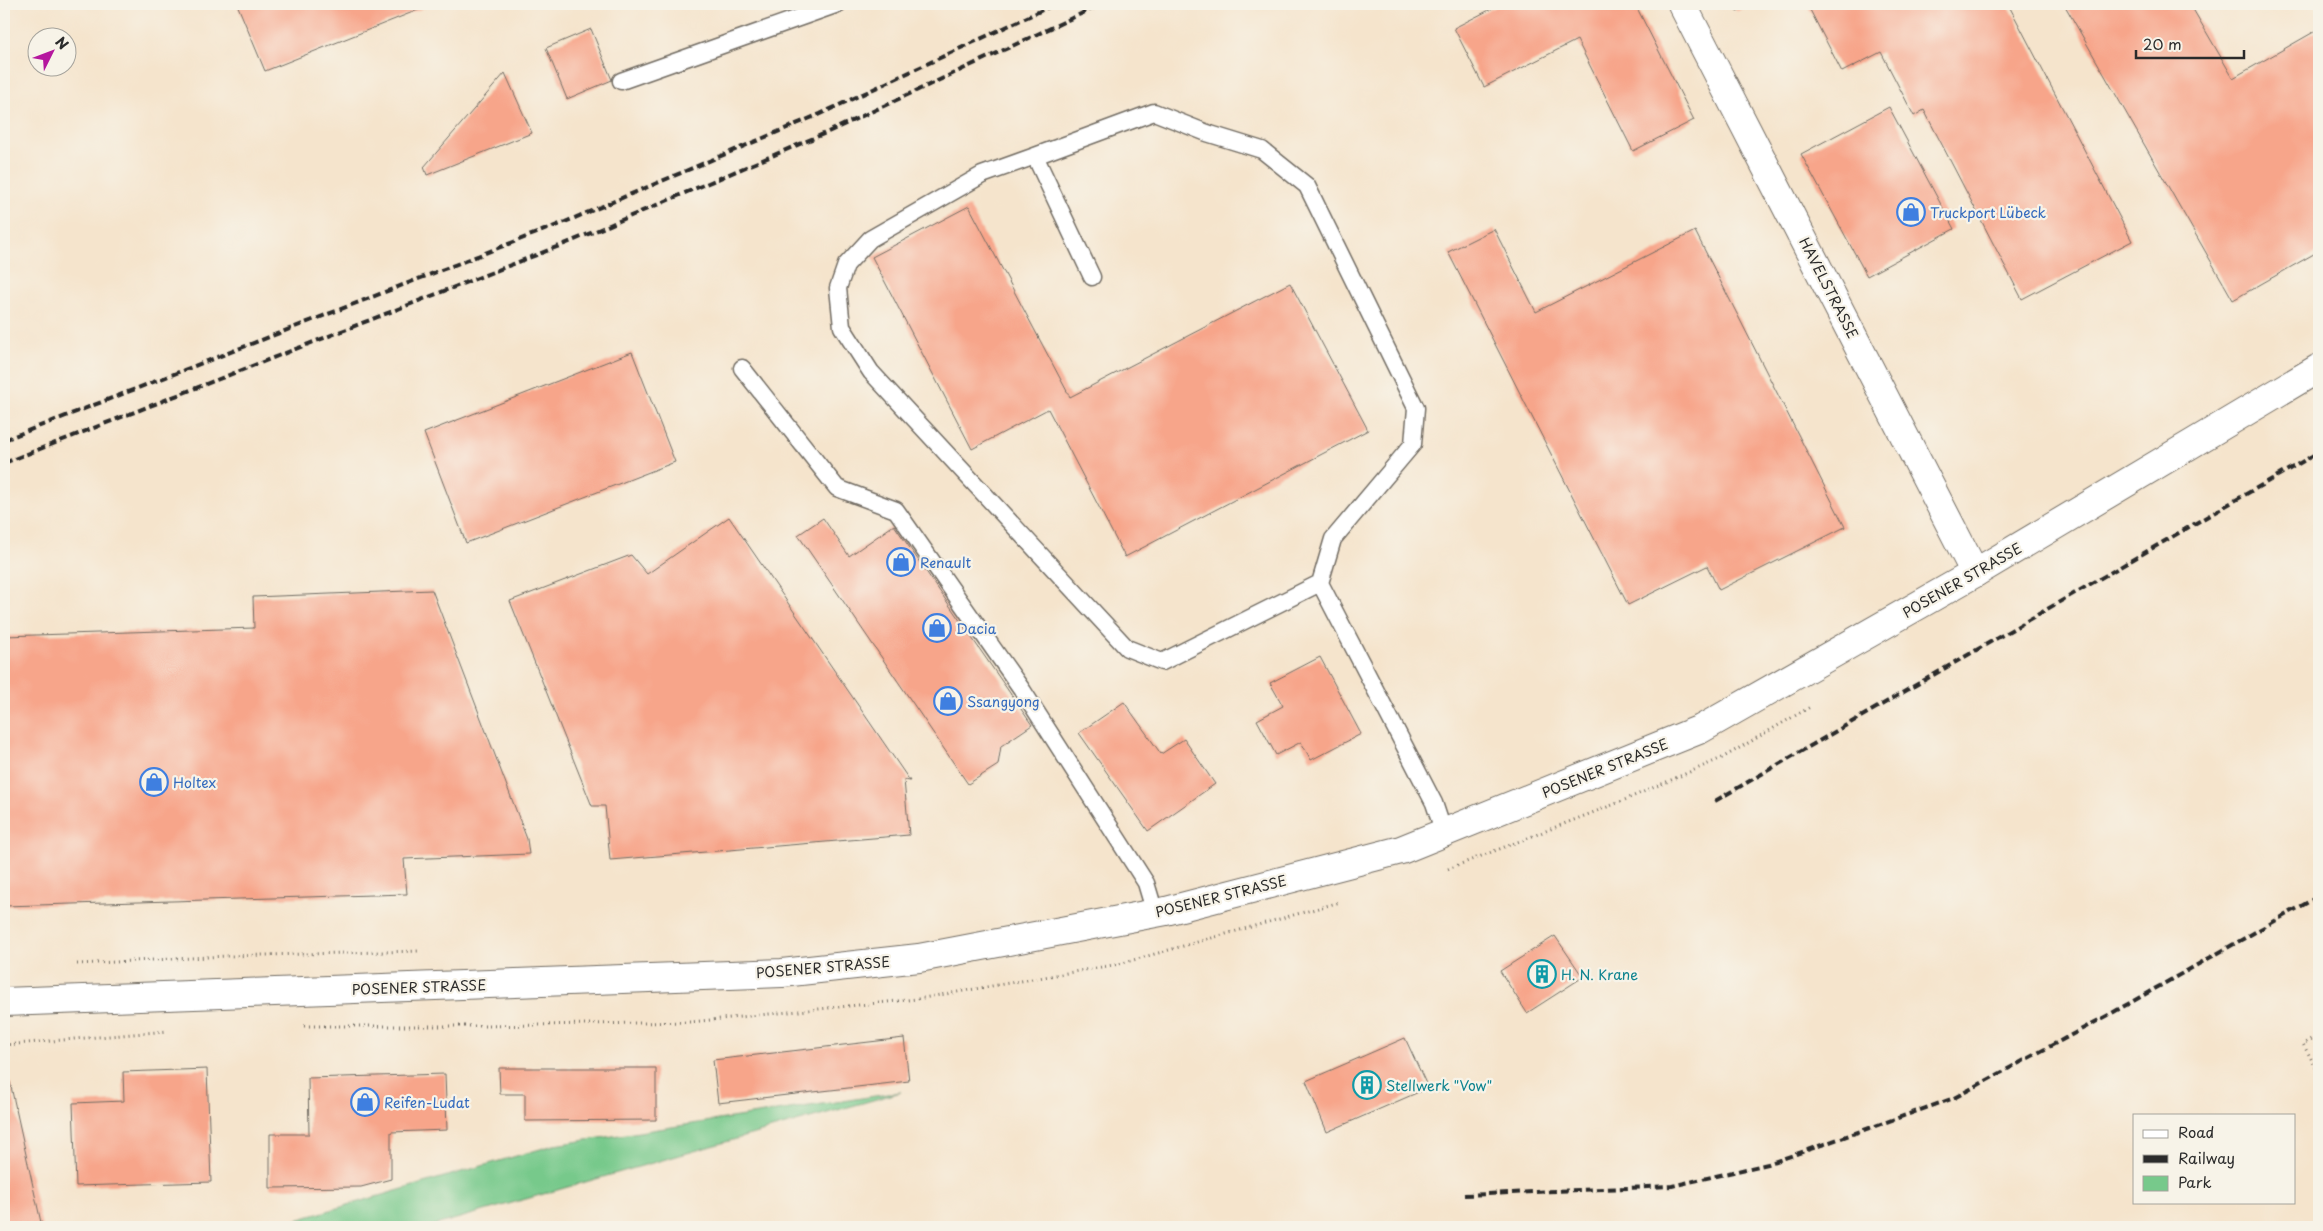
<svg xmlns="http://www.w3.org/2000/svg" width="2323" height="1231" viewBox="0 0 2323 1231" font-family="'Playpen Sans',sans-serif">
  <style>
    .green { fill: #77c98b; stroke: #517a5b }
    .building { fill: #f7a58a }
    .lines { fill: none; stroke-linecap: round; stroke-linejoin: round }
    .lane-casing { stroke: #726c63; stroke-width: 19 }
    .street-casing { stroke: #726c63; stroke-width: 30 }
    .secondary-casing { stroke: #726c63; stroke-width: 30 }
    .path { stroke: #726c63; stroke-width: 3; stroke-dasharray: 1 4; stroke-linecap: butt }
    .lane { stroke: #fff; stroke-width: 16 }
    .street { stroke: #fff; stroke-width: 28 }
    .secondary { stroke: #fff; stroke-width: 28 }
    .rail { stroke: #2b2b2b; stroke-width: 4; stroke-dasharray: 8 4; stroke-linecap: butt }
    .labels { text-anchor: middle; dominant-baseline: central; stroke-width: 4.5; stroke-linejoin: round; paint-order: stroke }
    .shop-label { font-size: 14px; fill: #366cbe; stroke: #f7f3e8; text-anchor: start }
    .street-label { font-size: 14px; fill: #2b2b2b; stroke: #f7f3e8 }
    .culture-label { font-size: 14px; fill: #0d838f; stroke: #f7f3e8; text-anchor: start }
  </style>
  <rect width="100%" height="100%" fill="#f7f3e8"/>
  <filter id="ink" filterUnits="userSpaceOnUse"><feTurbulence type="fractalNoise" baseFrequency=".02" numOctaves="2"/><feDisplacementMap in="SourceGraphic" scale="10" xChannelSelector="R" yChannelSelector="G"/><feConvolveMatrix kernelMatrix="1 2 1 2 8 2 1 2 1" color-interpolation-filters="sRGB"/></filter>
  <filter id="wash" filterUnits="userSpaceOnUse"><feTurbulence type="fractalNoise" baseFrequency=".0096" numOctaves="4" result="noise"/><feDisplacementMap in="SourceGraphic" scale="20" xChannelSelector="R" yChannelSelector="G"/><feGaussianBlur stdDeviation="1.12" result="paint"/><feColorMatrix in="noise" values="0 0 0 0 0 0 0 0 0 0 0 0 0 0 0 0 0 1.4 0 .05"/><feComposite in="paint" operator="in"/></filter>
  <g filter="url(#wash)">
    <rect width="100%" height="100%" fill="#f5e4cc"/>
    <!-- green -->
    <path class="green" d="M901 1092 428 1227H261L279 1225 554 1145Z"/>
    <g id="blocks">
      <!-- building -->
      <path class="building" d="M237 4H433L265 71Z
        M1501 4H1635L1694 120 1633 151 1577 40 1484 87 1454 28Z
        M1733 4H1751L1737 11Z
        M1807 4H2008L2132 241 2022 299 1924 110 1914 116 1881 52 1842 72Z
        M2064 4H2190L2233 78 2319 29V251L2233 300Z
        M591 29 612 80 567 99 546 48Z
        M505 73 532 133 427 175 424 167Z
        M1889 107 1954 229 1867 276 1801 154Z
        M969 206 1070 397 1290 283 1368 430 1125 557 1048 409 972 449 872 257Z
        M1494 229 1536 312 1695 231 1845 527 1719 590 1707 566 1628 605 1448 252Z
        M632 352 675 462 466 543 424 433Z
        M729 517 910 781 904 780 909 835 610 860 605 806H592L510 601 631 555 647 574Z
        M823 518 849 556 894 525 1032 725 1001 746 998 765 968 784 798 535Z
        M432 590 527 839 529 854 404 859 407 894 4 906V636L254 628 253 597Z
        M1320 657 1361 734 1311 760 1301 742 1276 755 1257 720 1283 706 1270 683Z
        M1124 702 1161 754 1184 739 1215 784 1148 831 1079 733Z
        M1555 936 1583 977 1527 1013 1500 971Z
        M904 1038 909 1081 718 1103 713 1060Z
        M1405 1038 1428 1088 1327 1132 1306 1081Z
        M499 1068H656V1120L525 1121V1094H500Z
        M207 1069 211 1182 76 1186 73 1103 124 1101 123 1072Z
        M445 1074 447 1130 391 1132V1179L361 1187 270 1188V1134H309L308 1078Z
        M10 1082 42 1227H4V1084Z"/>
    </g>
  </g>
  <g filter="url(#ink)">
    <use href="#blocks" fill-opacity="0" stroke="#726c63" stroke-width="1"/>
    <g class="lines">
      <defs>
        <path id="lane" d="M621 81 838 4
          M1035 156 982 175 870 239 846 265 838 288 842 327 871 372 1127 648 1162 662 1320 583
          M1092 277 1035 156 1154 112 1207 133 1262 150 1307 186 1416 408 1413 444 1333 539 1320 583 1434 803 1444 833
          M742 368 837 488 896 510 1023 691 1146 883 1155 913"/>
        <path id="street" d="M1682 4 1975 573"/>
        <path id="secondary" d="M4 1002 782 973 919 958 1166 911 1401 850 1701 729 1975 573 2319 368"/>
      </defs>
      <!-- lane casing -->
      <use href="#lane" class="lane-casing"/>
      <!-- street casing -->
      <use href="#street" class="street-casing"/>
      <!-- secondary casing -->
      <use href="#secondary" class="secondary-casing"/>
      <!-- path -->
      <path class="path" d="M1448 869 1620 802 1722 758 1812 706
        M77 964 228 956 420 951
        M304 1026H486L691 1022 917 999 1119 964 1340 902
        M2319 1034 2303 1044 2319 1073
        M4 1045 168 1031"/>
      <!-- lane -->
      <use href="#lane" class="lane"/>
      <!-- street -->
      <use href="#street" class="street"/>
      <!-- secondary -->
      <use href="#secondary" class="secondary"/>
      <!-- rail -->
      <path class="rail" d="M4 440 565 222 820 114 1055 4
        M4 463 572 241 828 132 1102 4
        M1715 801 2319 452
        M1464 1195 1672 1186 1768 1164 1954 1098 2112 1013 2319 896"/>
    </g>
  </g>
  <!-- icons -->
  <defs>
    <symbol id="shop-ring" viewBox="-11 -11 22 22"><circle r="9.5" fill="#f7f3e8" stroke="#3f7fe0" stroke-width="1.5"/><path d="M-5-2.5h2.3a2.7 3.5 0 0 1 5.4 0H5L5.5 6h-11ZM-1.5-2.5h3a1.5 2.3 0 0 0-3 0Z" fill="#3f7fe0"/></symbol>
    <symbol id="building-ring" viewBox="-11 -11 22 22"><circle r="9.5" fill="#f7f3e8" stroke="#0f9aa8" stroke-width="1.5"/><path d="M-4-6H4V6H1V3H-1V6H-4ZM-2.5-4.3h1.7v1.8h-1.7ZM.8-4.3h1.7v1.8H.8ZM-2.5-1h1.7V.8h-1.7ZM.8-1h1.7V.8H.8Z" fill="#0f9aa8"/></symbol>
  </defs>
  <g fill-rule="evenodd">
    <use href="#shop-ring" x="1895" y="196" width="32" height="32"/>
    <use href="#shop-ring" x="885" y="546" width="32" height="32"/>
    <use href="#shop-ring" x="921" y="612" width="32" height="32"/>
    <use href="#shop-ring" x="932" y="685" width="32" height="32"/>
    <use href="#shop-ring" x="138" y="766" width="32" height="32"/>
    <use href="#building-ring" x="1526" y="958" width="32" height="32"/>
    <use href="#building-ring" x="1351" y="1069" width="32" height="32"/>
    <use href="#shop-ring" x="349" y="1086" width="32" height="32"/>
  </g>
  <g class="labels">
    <!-- shop labels -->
    <g class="shop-label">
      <text x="1930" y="212">Truckport Lübeck</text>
      <text x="920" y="562">Renault</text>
      <text x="956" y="628">Dacia</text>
      <text x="967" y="701">Ssangyong</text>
      <text x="173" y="782">Holtex</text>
      <text x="384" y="1102">Reifen-Ludat</text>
    </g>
    <!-- street labels -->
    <g class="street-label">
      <text transform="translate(1829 288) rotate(63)">HAVELSTRASSE</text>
      <text transform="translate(1962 580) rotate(-30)">POSENER STRASSE</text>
      <text transform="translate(1605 768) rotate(-22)">POSENER STRASSE</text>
      <text transform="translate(1221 896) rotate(-14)">POSENER STRASSE</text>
      <text transform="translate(823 967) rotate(-5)">POSENER STRASSE</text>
      <text transform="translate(419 987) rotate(-2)">POSENER STRASSE</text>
    </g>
    <!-- culture labels -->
    <g class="culture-label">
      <text x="1561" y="974">H. N. Krane</text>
      <text x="1386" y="1085">Stellwerk "Vow"</text>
    </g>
  </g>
  <!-- margin -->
  <rect width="2323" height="1231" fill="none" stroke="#f7f3e8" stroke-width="20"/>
  <!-- legend -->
  <rect x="2133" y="1114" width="162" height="90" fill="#f7f3e8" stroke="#a5a39c"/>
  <rect x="2143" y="1130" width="25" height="8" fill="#ffffff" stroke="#a5a39c"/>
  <text x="2178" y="1138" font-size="15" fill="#2b2b2b">Road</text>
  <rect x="2143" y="1155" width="25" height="8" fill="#2b2b2b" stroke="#a5a39c"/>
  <text x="2178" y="1164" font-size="15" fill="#2b2b2b">Railway</text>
  <rect x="2143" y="1176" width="25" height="15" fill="#77c98b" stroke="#a5a39c"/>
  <text x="2178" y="1188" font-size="15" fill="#2b2b2b">Park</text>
  <!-- north arrow -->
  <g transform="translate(52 52) rotate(48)"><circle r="24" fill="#f7f3e8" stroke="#a5a39c"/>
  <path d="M0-4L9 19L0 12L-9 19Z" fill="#b5179e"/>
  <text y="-8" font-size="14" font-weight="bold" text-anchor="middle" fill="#2b2b2b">N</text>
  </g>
  <!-- scale -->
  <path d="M2136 50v8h108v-8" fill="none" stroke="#2b2b2b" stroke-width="2.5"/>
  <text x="2143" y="50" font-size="15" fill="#2b2b2b" stroke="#f7f3e8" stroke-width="4" paint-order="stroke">20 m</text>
</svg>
